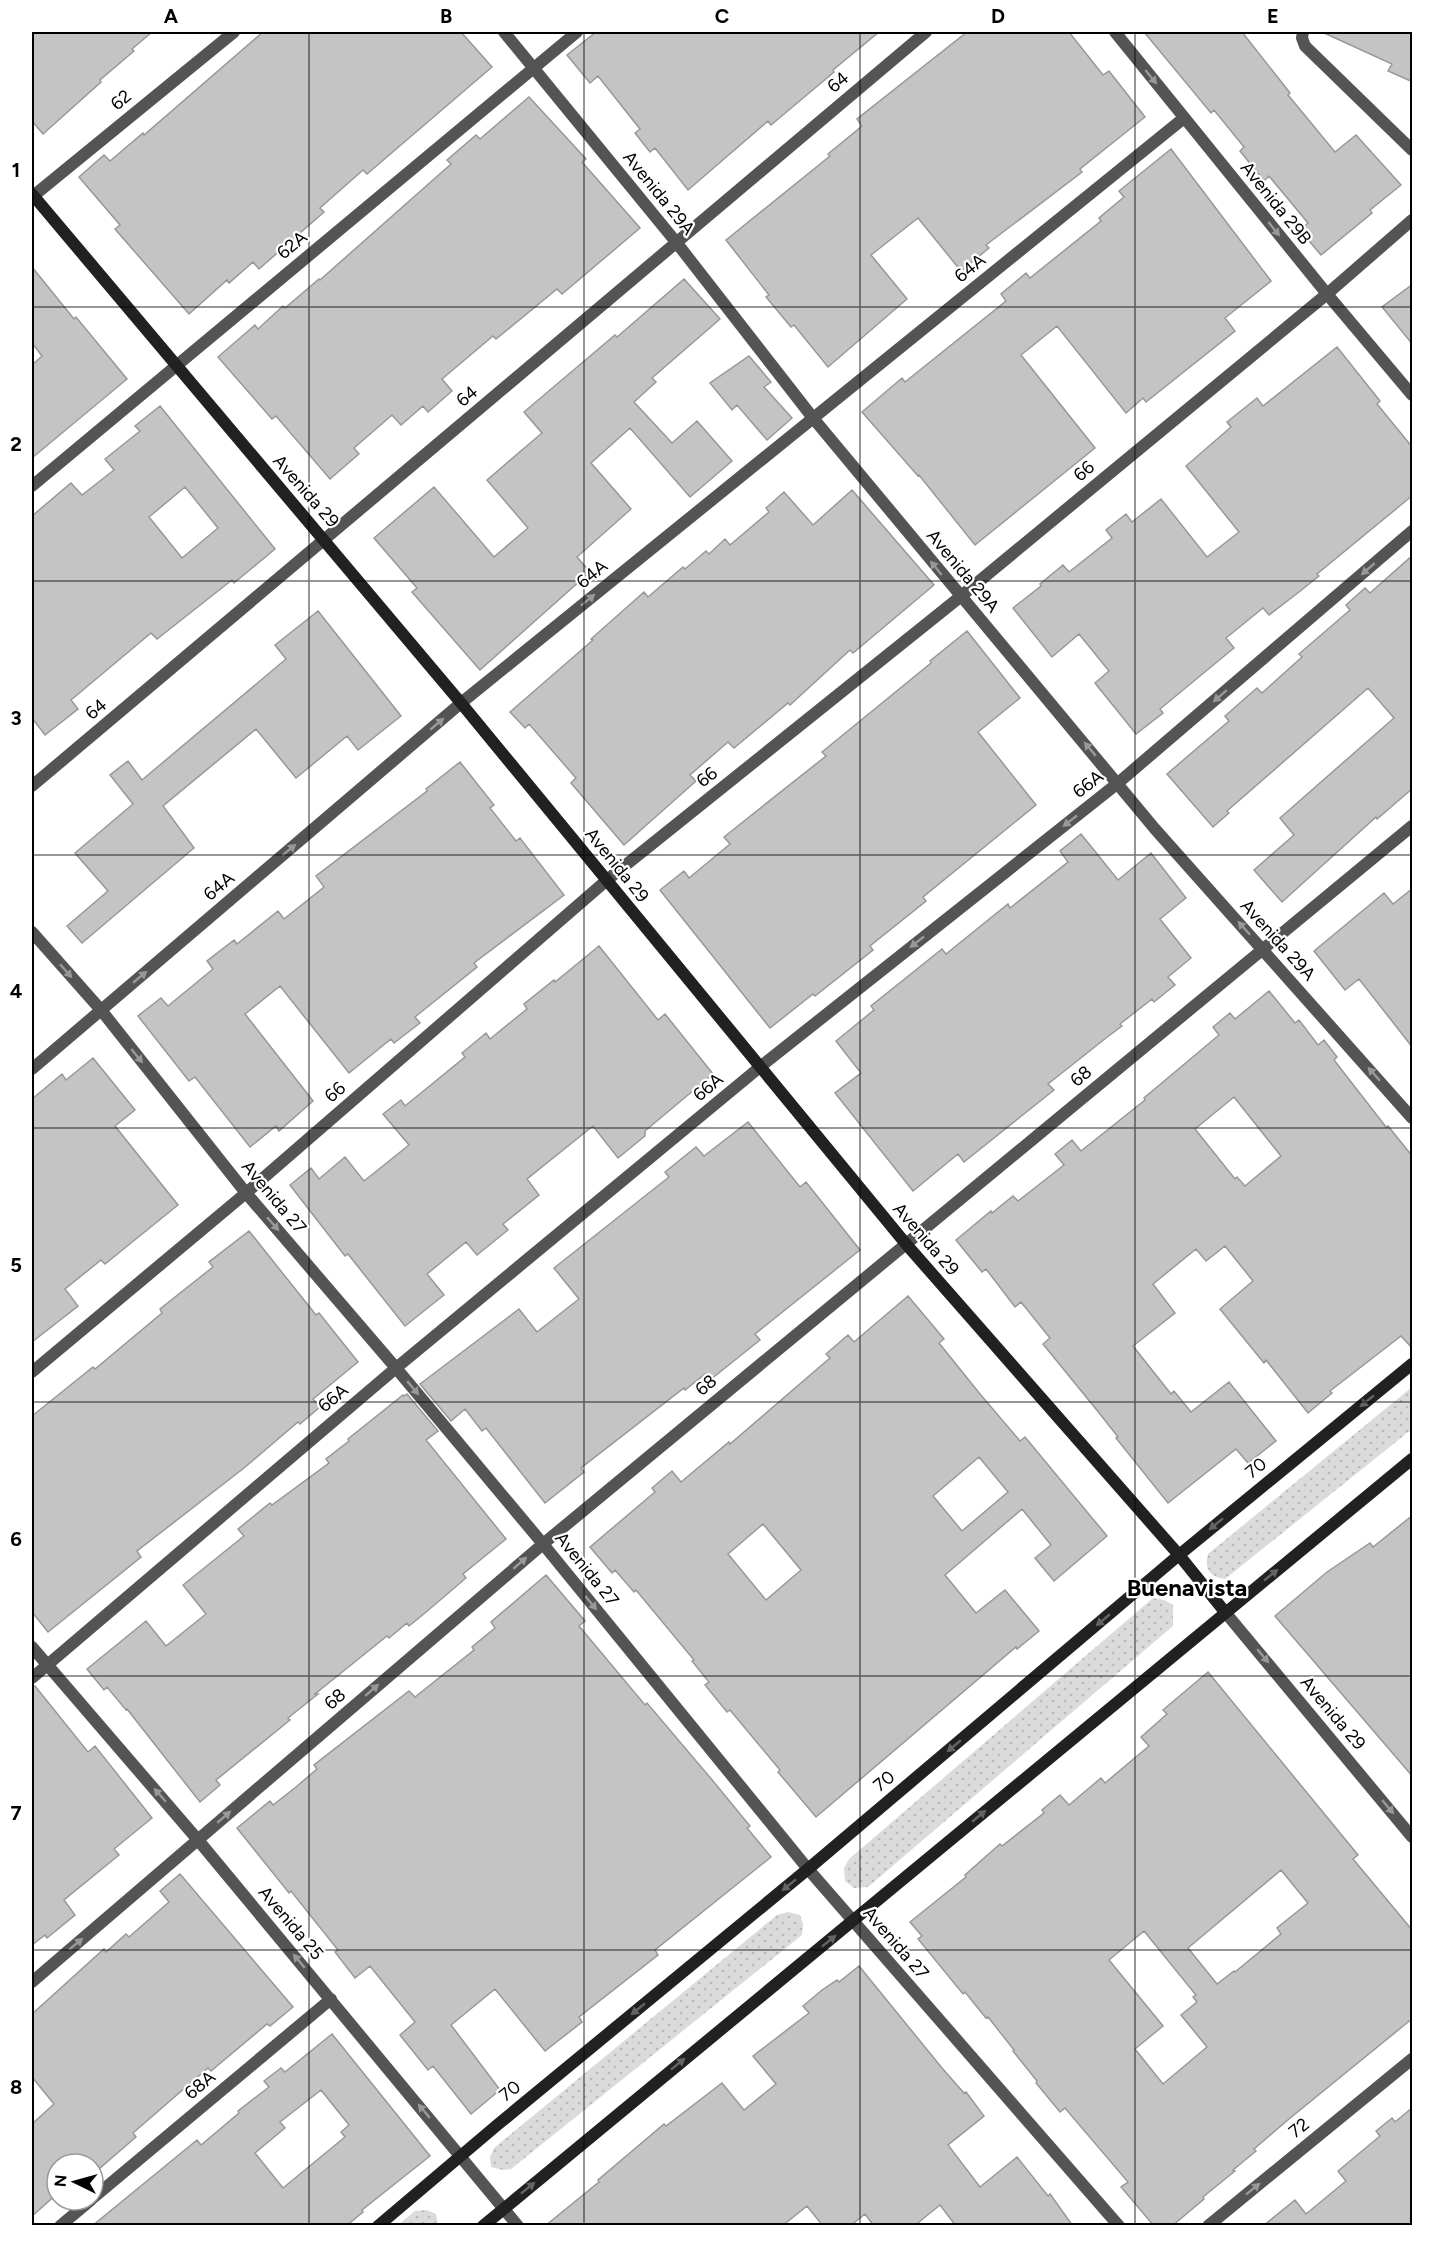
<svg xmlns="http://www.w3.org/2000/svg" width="1444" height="2257" viewBox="0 0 1444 2257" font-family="Figtree,sans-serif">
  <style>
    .grass { fill: url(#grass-dots) }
    .building { fill: #c4c4c4; stroke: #989898; stroke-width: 1.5; fill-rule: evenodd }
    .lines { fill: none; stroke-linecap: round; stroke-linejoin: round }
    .street { stroke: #545454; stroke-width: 12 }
    .secondary { stroke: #212121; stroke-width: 12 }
    .oneway { fill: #989898 }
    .oneway2 { fill: #646464 }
    .grid { fill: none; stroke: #000; stroke-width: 1.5; stroke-opacity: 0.55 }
    .labels { text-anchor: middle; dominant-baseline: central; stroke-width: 4.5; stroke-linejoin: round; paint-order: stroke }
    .street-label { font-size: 18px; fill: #000; stroke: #fff }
    .district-label { font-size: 24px; font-weight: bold; fill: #000; stroke: #fff }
    .neatline { fill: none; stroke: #000; stroke-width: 2 }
    .grid-label { font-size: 20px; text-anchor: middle; font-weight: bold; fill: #000 }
  </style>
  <defs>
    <pattern id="grass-dots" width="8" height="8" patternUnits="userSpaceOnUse" patternTransform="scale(1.5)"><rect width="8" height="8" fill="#dbdbdb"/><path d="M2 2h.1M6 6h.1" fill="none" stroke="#bababa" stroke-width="1.8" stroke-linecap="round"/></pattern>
  </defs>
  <rect width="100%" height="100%" fill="#fff"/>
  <!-- grass -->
  <path class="grass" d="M1412 1387V1429L1225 1579C1210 1577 1204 1569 1208 1554Z
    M1153 1598 1164 1600 1173 1605V1626L868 1887 854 1888 845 1881 844 1868 849 1859Z
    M788 1912 800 1915 803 1924 802 1935 511 2169 503 2170 491 2167 490 2157 494 2148 777 1915Z
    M427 2210 436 2214 438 2225H398L415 2211Z"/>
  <!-- building -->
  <path class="building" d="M32 32H152L132 49 134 51 100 80 101 82 43 134 32 121Z
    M263 32H461L492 67 367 174 363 170 320 208 324 212 259 269 253 262 229 283 227 280 189 314 115 229 120 225 79 177 104 155 110 161 143 133 144 135Z
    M596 32H879L833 70 834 72 796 104 771 125 768 121 688 190 655 148 650 152 635 133 640 129 598 76 590 83 567 55Z
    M967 32H1069L1103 75 1109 71 1145 117 1080 169 1082 172 986 245 989 248 961 271 918 218 871 255 907 299 828 367 794 325 791 327 766 297 769 295 726 240 830 156 828 154 862 126 857 119Z
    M1144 32H1242L1290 93 1288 95 1335 152 1356 135 1401 185 1370 210 1372 213 1321 255 1300 230 1308 223 1269 176 1264 181 1240 151 1244 147 1214 110 1211 113Z
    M1322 32H1413V82L1388 71 1392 64Z
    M529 97 586 159 582 162 640 228 562 294 557 289 496 339 493 336 442 379 452 391 428 412 423 406 401 425 392 415 354 448 359 454 330 479 276 416 272 419 218 357 255 325 258 329 283 306 285 308 319 279 320 280 451 164 447 160 476 135 480 139Z
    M1171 149 1271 281 1225 318 1235 331 1146 402 1143 398 1126 413 1057 326 1021 355 1095 448 975 545 919 475 918 476 862 412 902 378 905 382 1006 301 1001 294 1026 273 1030 278 1101 221 1099 218 1124 197 1119 191Z
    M32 267 74 319 76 317 127 379 32 458V365L42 356 32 343Z
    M684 279 720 319 652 378 656 382 634 402 672 443 697 421 732 461 690 497 630 428 591 463 631 509 577 557 590 572 480 670 412 592 417 588 374 538 434 487 494 557 528 528 487 480 542 433 524 412 615 335 617 337Z
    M1413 284V345L1382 307Z
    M1337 347 1380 401 1377 404 1413 448V495L1317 574 1319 576 1299 592 1269 615 1263 608 1226 638 1234 648 1160 709 1163 713 1136 734 1095 683 1109 671 1079 634 1052 657 1013 608 1041 586 1040 584 1063 565 1069 572 1112 538 1106 530 1126 514 1132 522 1161 499 1207 557 1239 532 1186 466 1231 427 1227 422 1257 398 1263 406Z
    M749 356 771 382 764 387 792 418 767 440 737 405 732 410 710 383Z
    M160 406 275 549 234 583 232 580 157 639 151 633 71 700 78 709 45 735 32 718V516L71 483 82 495 114 470 105 459 140 431 135 426ZM185 487 218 528 182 558 149 517Z
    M852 490 934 585 853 653 850 650 790 705 788 703 734 748 728 742 690 775 696 781 624 845 571 783 576 778 529 724 525 728 510 712 593 640 591 639 644 592 648 597 683 567 685 569 706 551 709 554 725 539 730 545 769 512 766 508 784 492 813 525Z
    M1413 555V788L1377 819 1376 817 1282 902 1254 870 1294 835 1280 818 1394 718 1368 688 1227 811 1229 813 1213 827 1167 774 1229 721 1225 716 1257 688 1262 693 1302 657 1299 654 1350 610 1346 605 1365 588 1370 593Z
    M318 611 401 716 358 750 347 736 296 778 256 729 163 806 194 848 82 943 67 926 108 891 75 853 133 804 110 775 128 761 142 780 286 659 275 645Z
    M967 631 1020 698 978 732 1036 805 923 897 926 901 870 946 873 950 815 996 813 994 770 1028 660 890 684 871 689 878 730 844 724 837 826 756 822 752 931 663 930 661Z
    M460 762 494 805 490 808 516 841 520 838 564 895 474 963 477 967 415 1017 420 1023 394 1043 391 1039 349 1073 280 986 245 1014 313 1101 279 1131 276 1126 250 1147 195 1077 189 1081 138 1016 161 998 168 1006 213 969 207 961 234 940 237 944 278 911 284 919 324 887 316 876 427 791 426 789Z
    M1081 834 1118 880 1151 853 1186 898 1160 919 1191 958 1168 977 1175 985 1154 1002 1152 999 1120 1024 1122 1026 1106 1038 1048 1084 1054 1090 964 1162 958 1154 913 1191 835 1093 861 1073 836 1041 874 1010 871 1006 942 949 946 954 1008 904 1010 908 1068 862 1060 851Z
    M1413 888V1048L1359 979 1345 990 1314 951 1384 893 1393 904Z
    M599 946 658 1020 665 1014 713 1074 645 1131V1136L618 1158 593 1126 527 1179 539 1195 503 1224 508 1230 477 1255 466 1242 427 1274 444 1295 405 1326 348 1254 345 1256 290 1185 311 1168 319 1179 345 1157 364 1181 409 1145 383 1114 401 1100 405 1106 465 1057 462 1053 486 1033 490 1039 527 1009 524 1004 554 980 555 982Z
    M1269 991 1295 1023 1299 1020 1318 1045 1324 1040 1337 1057 1334 1060 1386 1127 1388 1126 1413 1157V1349L1401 1336 1330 1391 1332 1393 1308 1413 1266 1360 1264 1363 1220 1309 1253 1281 1225 1246 1206 1261 1196 1249 1153 1284 1175 1313 1133 1346 1171 1394 1174 1391 1191 1412 1229 1382 1276 1441 1248 1463 1236 1449 1168 1503 1116 1438 1118 1437 1100 1414 1043 1344 1050 1338 1021 1302 1015 1307 986 1269 982 1272 956 1240 991 1211 992 1213 1013 1196 1018 1201 1064 1165 1055 1154 1072 1140 1081 1151 1145 1100 1144 1098 1219 1035 1213 1027 1230 1013 1235 1019ZM1234 1097 1281 1156 1245 1186 1237 1177 1235 1179 1195 1129Z
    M93 1058 135 1110 115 1126 178 1205 105 1264 101 1260 65 1289 78 1306 32 1342V1099L62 1074 66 1080Z
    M748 1122 800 1187 806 1182 860 1250 755 1334 760 1340 710 1380 705 1374 685 1390 684 1388 581 1468 584 1472 545 1503 486 1428 482 1431 465 1409 451 1421 420 1384 519 1309 537 1332 579 1299 554 1268 669 1177 665 1172 696 1147 704 1156Z
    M249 1231 316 1315 319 1313 358 1362 313 1399 320 1407 300 1424 298 1422 244 1468 137 1551 141 1557 48 1632 32 1612V1416L93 1367 95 1369 162 1313 160 1309 213 1267 209 1262Z
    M908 1296 944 1339 939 1343 980 1394 1020 1441 1025 1437 1107 1536 1054 1581 1035 1558 1051 1545 1022 1509 945 1575 976 1613 1005 1590 1039 1631 1017 1649 1016 1647 816 1817 778 1772 780 1770 730 1710 727 1712 705 1685 709 1682 692 1661 694 1660 636 1590 634 1592 615 1570 612 1573 590 1547 655 1492 652 1488 672 1471 681 1482 729 1442 730 1444 830 1358 826 1354 848 1335 854 1342ZM979 1457 1008 1492 962 1531 933 1496ZM763 1524 801 1570 766 1600 728 1554Z
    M407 1394 438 1431 426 1440 506 1539 463 1574 466 1578 425 1613 409 1626 407 1623 389 1638 387 1636 315 1694H318L288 1718 290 1720 216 1780 220 1785 200 1802 127 1709 126 1710 107 1687 104 1690 87 1669 146 1621 166 1646 206 1614 183 1585 244 1536 238 1529 270 1503 272 1505 329 1463 326 1459 349 1441 348 1439 403 1395 404 1396Z
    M1413 1515V1777L1275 1616 1327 1572 1370 1543 1373 1547Z
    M546 1575 585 1621 579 1626 645 1705 647 1703 713 1781 750 1826 747 1828 771 1857 655 1950 658 1955 579 2017 582 2022 545 2051 495 1989 451 2025 500 2090 471 2114 433 2066 428 2070 400 2035 415 2022 370 1966 355 1978 335 1952 338 1950 291 1891 289 1893 237 1828 270 1801 273 1805 296 1787 317 1769 314 1765 409 1691 415 1697 474 1650 472 1647 495 1628 491 1622Z
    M1208 1672 1358 1855 1353 1859 1413 1931V2018L1289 2119 1254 2149 1256 2151 1233 2170 1235 2171 1203 2197 1204 2199 1172 2226H1154L1121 2187 1128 2182 1065 2108 1060 2112 1036 2083 1037 2081 1013 2051 1014 2050 988 2017 986 2018 965 1992 963 1994 918 1939 922 1936 910 1922 966 1877 965 1875 1000 1844 1002 1846 1044 1813 1042 1810 1060 1795 1069 1805 1101 1778 1105 1783 1149 1746 1141 1737 1167 1714 1163 1710ZM1281 1870 1308 1903 1277 1928 1281 1934 1235 1972 1234 1971 1217 1984 1188 1948ZM1144 1931 1196 1995 1193 1997 1197 2002 1181 2015 1207 2047 1163 2084 1135 2049 1163 2026 1109 1960Z
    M32 1686H35L88 1752 95 1746 152 1818 114 1849 119 1855 64 1900 75 1915 47 1938 45 1935 32 1945Z
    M180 1874 293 2007 270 2026 267 2024 211 2071 208 2068 133 2133 136 2137 93 2174V2164H57V2194L32 2216V2124L54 2104 32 2077V2014L104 1949 106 1952 126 1934 129 1937 169 1902 160 1891Z
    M859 1966 942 2068 964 2093 966 2092 984 2116 948 2145 980 2187 1017 2157 1048 2196 1050 2194 1073 2226H956L940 2205 914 2226H874L865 2214 850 2226H823L807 2206 782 2226H545L599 2182 598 2180 664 2124 666 2126 722 2083 744 2110 776 2084 753 2056 809 2013 803 2006 822 1990 837 1980 839 1982Z
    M332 2034 430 2156 362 2210 363 2212 346 2226H92L197 2140 201 2145 239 2113 238 2111 269 2087 264 2081 281 2068 285 2072ZM321 2090 349 2125 341 2132 345 2137 283 2188 255 2153 285 2128 280 2122Z
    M1413 2107V2226H1263L1295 2200 1306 2214 1346 2181 1338 2171 1380 2136 1376 2131 1392 2118 1395 2122Z"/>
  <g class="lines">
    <!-- street -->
    <path class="street" d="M504 32 676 242 813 418 1155 829 1412 1118
      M1115 32 1327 294 1412 395
      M1303 32 1302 38 1305 46 1412 150
      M32 197 234 32
      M32 486 577 32
      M32 786 926 32
      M32 932 101 1010 246 1193 396 1368 543 1544 808 1869 1119 2226
      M32 1069 461 703 1184 118
      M32 1372 246 1193 607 880 960 597 1327 294 1412 220
      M1225 1612 1412 1837
      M32 1647 198 1840 518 2226
      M32 1678 396 1368 760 1067 1118 783 1412 531
      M32 1982 543 1544 1412 826
      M93 2198 331 1999
      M60 2226 91 2200
      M1208 2226 1412 2059"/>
    <!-- secondary -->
    <path class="secondary" d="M32 194 461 703 906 1244 1179 1555 1225 1612
      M378 2226 496 2126 808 1869 1179 1555 1412 1364
      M483 2226 1412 1459"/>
  </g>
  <!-- one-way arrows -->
  <defs><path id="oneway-solid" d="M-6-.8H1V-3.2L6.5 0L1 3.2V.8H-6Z" transform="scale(1.5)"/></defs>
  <g class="oneway">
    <use href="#oneway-solid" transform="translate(1151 77) rotate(51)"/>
    <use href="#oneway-solid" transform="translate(1274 229) rotate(51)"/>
    <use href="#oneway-solid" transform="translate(936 568) rotate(-129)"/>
    <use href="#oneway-solid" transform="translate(1368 569) rotate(139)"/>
    <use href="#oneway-solid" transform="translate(588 600) rotate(-39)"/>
    <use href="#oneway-solid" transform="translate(1220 696) rotate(139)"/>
    <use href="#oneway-solid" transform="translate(437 724) rotate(-40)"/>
    <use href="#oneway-solid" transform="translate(1090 749) rotate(-130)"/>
    <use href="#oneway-solid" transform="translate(1070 821) rotate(142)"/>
    <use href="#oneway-solid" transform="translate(289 850) rotate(-40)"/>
    <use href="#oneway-solid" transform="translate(1244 928) rotate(-132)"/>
    <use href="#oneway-solid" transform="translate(917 942) rotate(142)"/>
    <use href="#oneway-solid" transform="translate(66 971) rotate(49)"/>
    <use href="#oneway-solid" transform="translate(140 977) rotate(-40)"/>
    <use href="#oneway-solid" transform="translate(137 1056) rotate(51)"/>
    <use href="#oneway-solid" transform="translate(1374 1074) rotate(-132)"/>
    <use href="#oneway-solid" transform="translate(273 1224) rotate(49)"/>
    <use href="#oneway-solid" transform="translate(413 1388) rotate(50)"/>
    <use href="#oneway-solid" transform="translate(520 1563) rotate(-41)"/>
    <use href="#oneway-solid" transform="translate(591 1603) rotate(51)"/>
    <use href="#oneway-solid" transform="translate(1263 1656) rotate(50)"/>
    <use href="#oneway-solid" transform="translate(372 1690) rotate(-41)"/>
    <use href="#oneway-solid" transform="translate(160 1795) rotate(-131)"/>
    <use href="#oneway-solid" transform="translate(1388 1807) rotate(50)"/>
    <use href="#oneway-solid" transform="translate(224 1817) rotate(-41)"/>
    <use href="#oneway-solid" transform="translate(76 1944) rotate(-40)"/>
    <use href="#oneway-solid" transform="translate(299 1961) rotate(-130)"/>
    <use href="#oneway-solid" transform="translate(424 2111) rotate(-130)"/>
    <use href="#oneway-solid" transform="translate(1253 2189) rotate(-39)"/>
  </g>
  <g class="oneway2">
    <use href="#oneway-solid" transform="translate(1367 1401) rotate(141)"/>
    <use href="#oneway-solid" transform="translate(1216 1524) rotate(141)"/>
    <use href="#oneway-solid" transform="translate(1271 1575) rotate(-39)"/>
    <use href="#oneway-solid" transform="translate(1103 1620) rotate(140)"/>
    <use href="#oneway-solid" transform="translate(954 1746) rotate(140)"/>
    <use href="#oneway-solid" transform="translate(979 1816) rotate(-40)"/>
    <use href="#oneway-solid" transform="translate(789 1885) rotate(141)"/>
    <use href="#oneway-solid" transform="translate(829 1941) rotate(-39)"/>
    <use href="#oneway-solid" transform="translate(638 2009) rotate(141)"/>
    <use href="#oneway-solid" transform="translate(678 2064) rotate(-39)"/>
    <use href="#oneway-solid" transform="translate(528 2188) rotate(-39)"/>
  </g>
  <!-- grid -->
  <path class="grid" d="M309 32V2226M584 32V2226M860 32V2226M1135 32V2226M32 307H1412M32 581H1412M32 855H1412M32 1128H1412M32 1402H1412M32 1676H1412M32 1950H1412"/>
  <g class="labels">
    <!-- street labels -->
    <g class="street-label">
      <text transform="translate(838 82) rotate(-40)">64</text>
      <text transform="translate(121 100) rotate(-39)">62</text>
      <text transform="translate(659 193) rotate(51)">Avenida 29A</text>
      <text transform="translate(1276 203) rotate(51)">Avenida 29B</text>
      <text transform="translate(292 245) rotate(-40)">62A</text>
      <text transform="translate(970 268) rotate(-39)">64A</text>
      <text transform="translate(467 396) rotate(-40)">64</text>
      <text transform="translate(1084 471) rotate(-40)">66</text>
      <text transform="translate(306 491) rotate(49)">Avenida 29</text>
      <text transform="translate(963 571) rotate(50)">Avenida 29A</text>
      <text transform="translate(592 574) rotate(-39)">64A</text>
      <text transform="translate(96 709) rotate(-40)">64</text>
      <text transform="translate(707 777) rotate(-39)">66</text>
      <text transform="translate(1088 784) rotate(-38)">66A</text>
      <text transform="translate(617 865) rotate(51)">Avenida 29</text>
      <text transform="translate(219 886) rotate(-40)">64A</text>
      <text transform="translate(1278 940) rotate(48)">Avenida 29A</text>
      <text transform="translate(1081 1076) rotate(-40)">68</text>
      <text transform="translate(708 1087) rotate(-40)">66A</text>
      <text transform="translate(335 1092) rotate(-41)">66</text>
      <text transform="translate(274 1197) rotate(50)">Avenida 27</text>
      <text transform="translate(926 1239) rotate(49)">Avenida 29</text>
      <text transform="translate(706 1385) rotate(-40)">68</text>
      <text transform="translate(333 1398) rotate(-40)">66A</text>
      <text transform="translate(1256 1468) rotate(-39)">70</text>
      <text transform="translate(587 1569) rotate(51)">Avenida 27</text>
      <text transform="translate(335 1699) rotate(-41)">68</text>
      <text transform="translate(1333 1713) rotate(50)">Avenida 29</text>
      <text transform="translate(884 1781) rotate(-40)">70</text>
      <text transform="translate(291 1923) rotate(50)">Avenida 25</text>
      <text transform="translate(896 1943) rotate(49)">Avenida 27</text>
      <text transform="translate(200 2085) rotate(-40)">68A</text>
      <text transform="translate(510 2091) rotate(-39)">70</text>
      <text transform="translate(1299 2128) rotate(-39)">72</text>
    </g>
    <!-- district labels -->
    <g class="district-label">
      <text x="1187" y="1587">Buenavista</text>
    </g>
  </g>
  <!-- border -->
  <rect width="1444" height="2257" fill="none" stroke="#ffffff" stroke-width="66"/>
  <!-- north arrow -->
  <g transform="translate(75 2182) rotate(275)"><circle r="28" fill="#ffffff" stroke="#999999" stroke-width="1.5"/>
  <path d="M0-4.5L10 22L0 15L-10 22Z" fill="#000000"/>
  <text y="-9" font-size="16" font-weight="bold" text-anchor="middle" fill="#000000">N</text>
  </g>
  <rect x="33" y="33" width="1378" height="2191" class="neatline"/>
  <g class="grid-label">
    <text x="171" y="23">A</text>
    <text x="446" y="23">B</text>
    <text x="722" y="23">C</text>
    <text x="998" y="23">D</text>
    <text x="1273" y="23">E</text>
    <text x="16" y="177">1</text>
    <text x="16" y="451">2</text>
    <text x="16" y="725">3</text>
    <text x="16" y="998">4</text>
    <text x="16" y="1272">5</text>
    <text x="16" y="1546">6</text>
    <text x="16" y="1820">7</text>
    <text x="16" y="2094">8</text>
  </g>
</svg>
